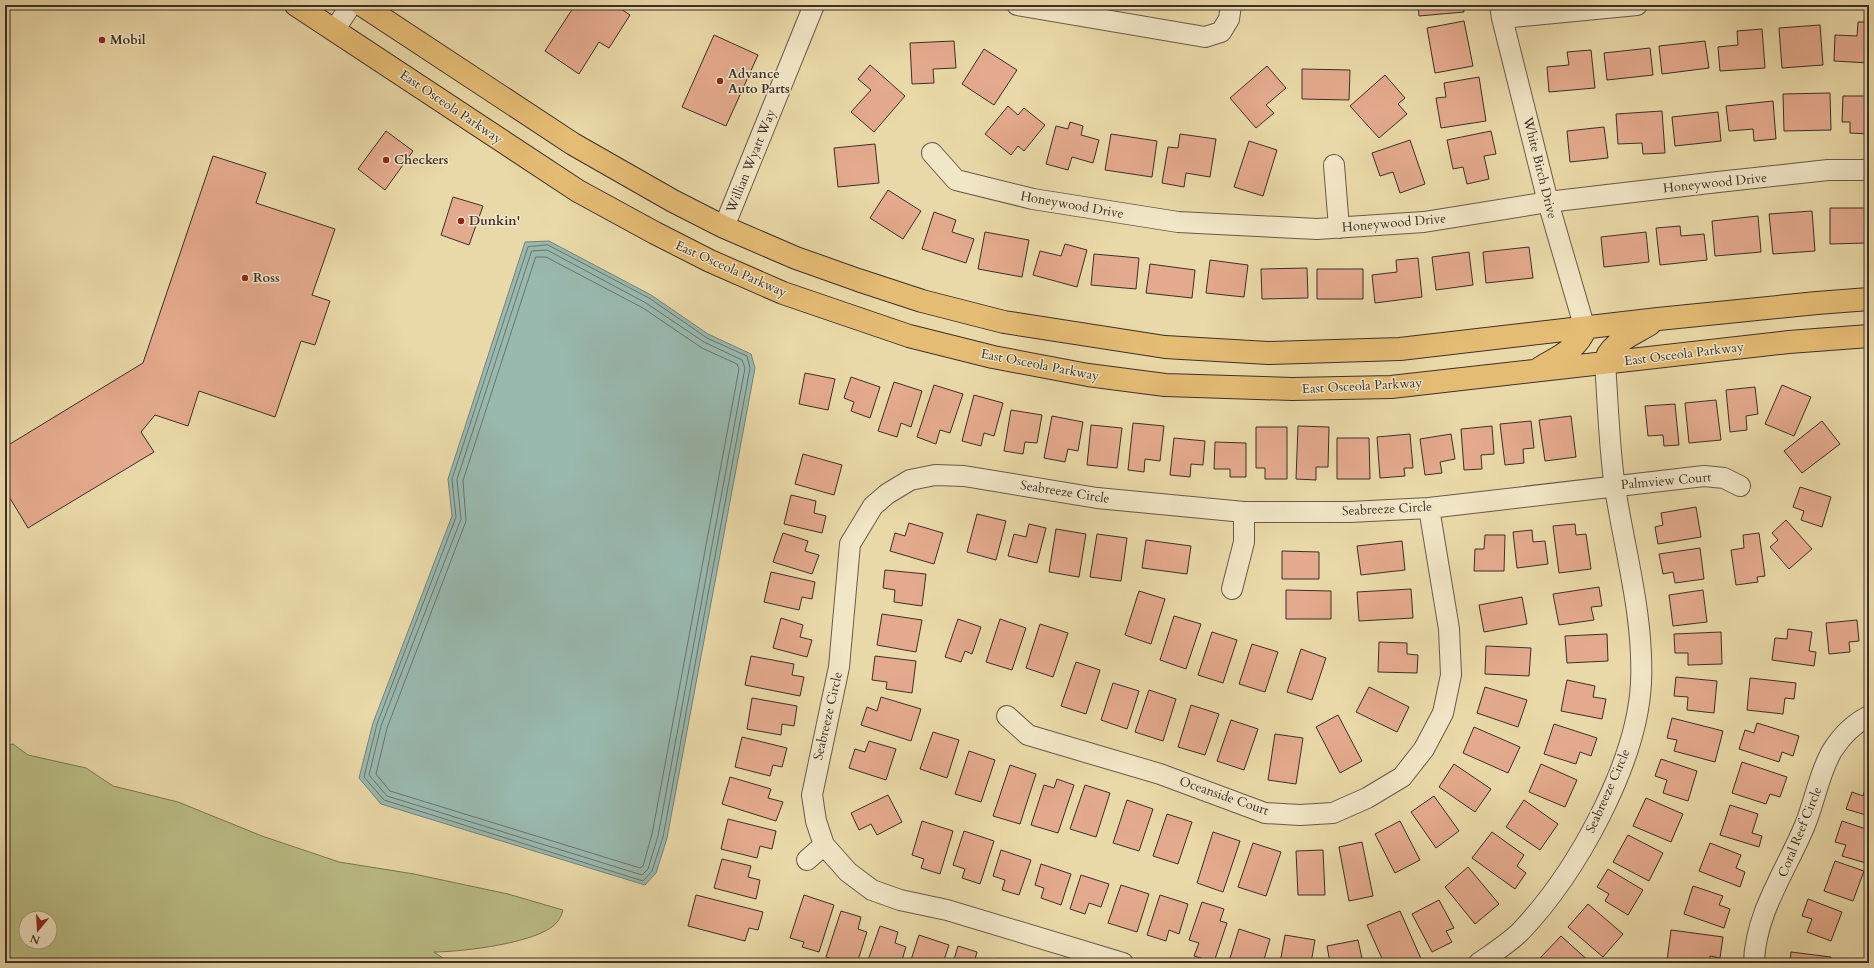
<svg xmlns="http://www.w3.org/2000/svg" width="1874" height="968" viewBox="0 0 1874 968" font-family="Cardo,serif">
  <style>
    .green { fill: #bbbe85; stroke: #7c7658; fill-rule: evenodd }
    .water { fill: #99b9af; stroke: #74827a }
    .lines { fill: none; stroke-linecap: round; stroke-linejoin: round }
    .shore { stroke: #6b746c; stroke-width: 1 }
    .building { fill: #e4aa8d; stroke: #3d2f2a }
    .minor-casing { stroke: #685a4a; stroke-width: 22 }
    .major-casing { stroke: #3d2f2a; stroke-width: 24 }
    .minor { stroke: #f1e6c6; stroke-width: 20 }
    .major { stroke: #e5bc74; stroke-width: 22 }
    .poi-dot { fill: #8f2418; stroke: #f1e6c6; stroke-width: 1.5 }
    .labels { text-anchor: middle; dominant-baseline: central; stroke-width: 3; stroke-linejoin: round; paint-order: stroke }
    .poi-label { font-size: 13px; font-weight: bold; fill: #3d2f2a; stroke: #f1e6c6; text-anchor: start }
    .street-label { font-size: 13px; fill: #3d2f2a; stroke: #f1e6c6 }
  </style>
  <rect width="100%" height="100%" fill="#ead9a8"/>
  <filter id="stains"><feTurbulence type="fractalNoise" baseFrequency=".005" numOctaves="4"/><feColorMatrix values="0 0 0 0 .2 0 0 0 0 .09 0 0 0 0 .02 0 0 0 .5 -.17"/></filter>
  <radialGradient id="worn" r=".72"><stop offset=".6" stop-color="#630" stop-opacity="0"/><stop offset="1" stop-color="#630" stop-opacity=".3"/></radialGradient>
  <!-- green -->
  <path class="green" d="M13 744 28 755 86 768 113 786 178 802 262 836 339 862 414 874 508 894 563 910C562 914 560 918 558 921 543 943 460 952 434 952L450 963H5V746ZM26 918H50V942H26Z"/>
  <!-- water -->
  <path class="water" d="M549 241 651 295 708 334 751 354 755 368 667 838 656 873 645 885 381 804 359 778 373 723 452 516 448 479 525 242Z"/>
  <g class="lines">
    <!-- shore -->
    <path class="shore" d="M548 245 649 298 707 338 747 356 750 368 663 837 652 871 643 881 384 800 364 777 377 724 456 517 452 479 528 247Z
      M532 251 547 250 646 303 704 342 742 360 745 368 658 836 648 869 642 875 387 796 369 775 381 726 461 519 457 480Z
      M536 257H546L643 308 702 348 737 364 739 369 652 834 643 866 640 868 390 791 376 774 387 728 466 521 463 481Z"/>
  </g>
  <!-- building -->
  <path class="building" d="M575 5H615L630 15 609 48 599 42 579 74 545 51Z
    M1418 5H1463L1464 12 1419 16Z
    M1464 21 1473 66 1435 73 1427 28Z
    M1858 22H1869V63L1834 61 1835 35 1857 36Z
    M1820 25 1823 65 1782 68 1779 28Z
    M1762 29 1765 68 1720 71 1718 47 1738 45 1737 31Z
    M714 35 758 55 726 126 682 107Z
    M954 41 956 68 933 69 934 83 912 84 910 43Z
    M1705 41 1709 68 1662 74 1659 46Z
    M1650 48 1653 75 1607 80 1604 53Z
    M984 49 1017 70 994 105 962 84Z
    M1591 50 1595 88 1549 92 1547 67 1569 65 1567 52Z
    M870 65 905 96 874 132 851 112 871 90 858 79Z
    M1267 66 1286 88 1266 105 1274 113 1256 128 1230 98Z
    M1302 69 1350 70 1349 100 1302 99Z
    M1385 75 1405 98 1398 104 1407 114 1379 138 1350 106Z
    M1479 77 1486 121 1441 128 1436 98 1446 97 1444 83Z
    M1830 93 1831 130 1784 131 1783 94Z
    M1843 96H1869V134L1850 133V122H1842Z
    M1773 101 1776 139 1754 141 1753 129 1729 131 1726 106Z
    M1008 106 1018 115 1024 108 1045 125 1024 151 1018 146 1011 155 985 134Z
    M1662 111 1665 153 1643 154 1642 143 1618 144 1616 114Z
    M1718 112 1721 141 1675 146 1672 117Z
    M1070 122 1083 126 1081 135 1099 140 1093 163 1072 157 1068 170 1046 164 1056 126 1068 129Z
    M1604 127 1608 158 1570 162 1567 131Z
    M386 131 413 151 385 190 358 169Z
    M1491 131 1496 154 1484 156 1489 179 1467 184 1463 167 1453 169 1447 140Z
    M1111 134 1157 141 1152 177 1105 170Z
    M1180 134 1216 139 1210 177 1186 173 1184 187 1162 183 1168 147 1178 148Z
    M1410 140 1425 184 1400 193 1393 172 1380 176 1372 153Z
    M1249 141 1277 150 1263 196 1234 187Z
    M875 144 879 183 838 187 834 148Z
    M213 156 266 173 256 203 335 229 312 295 330 301 315 345 301 341 275 417 199 391 188 426 155 415 141 432 154 452 28 528 5 490V447L143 363Z
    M888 190 921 211 903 239 870 218Z
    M453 197 483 206 469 245 441 235Z
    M1830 208H1867V243L1830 244Z
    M1812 211 1815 251 1773 254 1769 214Z
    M934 212 956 220 952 232 974 239 966 263 922 249Z
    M1758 216 1761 252 1715 256 1712 221Z
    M1680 226 1681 236 1704 234 1707 260 1660 265 1656 228Z
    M985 232 1029 240 1022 277 978 269Z
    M1646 232 1649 262 1604 267 1601 237Z
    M1065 244 1087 250 1077 287 1033 275 1040 251 1061 256Z
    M1529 247 1533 278 1486 283 1483 252Z
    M1469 252 1473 285 1436 290 1432 257Z
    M1094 254 1139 258 1136 289 1091 285Z
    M1418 258 1422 297 1375 303 1372 275 1397 272 1396 260Z
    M1210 260 1248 265 1244 297 1206 293Z
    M1150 264 1195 270 1192 298 1146 293Z
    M1307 268 1308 298 1262 299 1261 269Z
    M1317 269H1363V299H1317Z
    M805 373 835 379 828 410 799 404Z
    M851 377 880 387 870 418 851 411 854 402 844 398Z
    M894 382 922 391 911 427 901 423 897 437 878 431Z
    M934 385 963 394 950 433 940 430 936 444 917 437Z
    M1782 385 1811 397 1794 436 1765 424Z
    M1755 387 1758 414 1746 416 1747 430 1730 432 1726 390Z
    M974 395 1003 403 994 436 984 433 981 446 962 441Z
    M1716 400 1721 440 1689 443 1685 403Z
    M1675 404 1679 445 1664 446 1663 435 1648 436 1645 406Z
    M1011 410 1042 415 1037 443 1025 442 1023 454 1004 451Z
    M1052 416 1083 422 1078 451 1068 449 1065 462 1044 458Z
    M1571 416 1576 457 1545 461 1539 420Z
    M1531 421 1534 448 1523 449 1524 463 1505 465 1500 424Z
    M1822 421 1840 444 1802 473 1784 451Z
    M1133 423 1164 426 1160 461 1145 459 1144 472 1128 470Z
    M1091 425 1122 428 1117 468 1087 465Z
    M1298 426 1329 427 1328 467H1316V480L1296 479Z
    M1492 426 1494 454 1481 455 1482 469 1464 470 1461 429Z
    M1256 427H1287V479H1265V468H1256Z
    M1410 434 1413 468H1404L1405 476 1380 478 1377 437Z
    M1451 434 1455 459 1440 462 1442 473 1425 475 1420 439Z
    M1174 438 1205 441 1203 465 1191 464 1190 477 1170 475Z
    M1337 438H1369L1370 479H1337Z
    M1215 442 1246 443V477H1230V469H1214Z
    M803 454 842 465 834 495 795 484Z
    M1800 487 1831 497 1822 527 1801 520 1804 511 1793 507Z
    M791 495 816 501 814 513 826 516 822 533 784 524Z
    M1696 507 1701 537 1658 544 1655 527 1663 525 1661 513Z
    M977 514 1006 521 996 560 967 552Z
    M1786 520 1812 549 1789 569 1770 547 1778 540 1772 533Z
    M909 523 943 533 934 564 890 551 895 533 905 536Z
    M1029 524 1046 528 1037 563 1008 556 1014 534 1026 537Z
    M1575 524 1576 535 1586 534 1591 569 1559 573 1553 526Z
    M1056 529 1086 534 1079 577 1049 572Z
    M1532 530 1533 542 1545 541 1548 564 1517 568 1513 532Z
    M783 533 808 541 805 551 819 555 812 574 773 562Z
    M1759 533 1765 576 1757 577 1758 582 1736 585 1731 550 1744 548 1743 535Z
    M1097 534 1127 538 1121 581 1090 577Z
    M1485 535H1505L1504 571H1474L1475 549H1484Z
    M1146 540 1191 546 1187 574 1142 568Z
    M1402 541 1405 570 1361 575 1357 546Z
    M1700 548 1704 579 1675 583 1673 572 1663 574 1659 554Z
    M1282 551 1319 552V579H1282Z
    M885 570 926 574 922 606 894 602 895 590 883 588Z
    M771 572 815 582 812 599 802 597 799 610 764 602Z
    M1599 587 1602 606 1591 607 1594 620 1559 625 1553 594Z
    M1411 589 1413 618 1359 621 1357 592Z
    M1286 590 1331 591V619H1286Z
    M1703 590 1707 622 1673 626 1669 595Z
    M1139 591 1165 599 1151 644 1125 635Z
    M1522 597 1527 624 1484 632 1479 605Z
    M882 614 922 620 916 652 877 645Z
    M1174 616 1201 624 1186 669 1160 660Z
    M781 618 803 625 800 637 812 640 807 657 773 648Z
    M958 619 981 627 972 654 965 651 961 662 945 657Z
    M1000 619 1026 628 1012 670 986 662Z
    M1857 620 1859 641 1849 642 1850 652 1829 654 1826 623Z
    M1040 624 1068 633 1053 677 1026 668Z
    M1788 629 1812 632 1809 651 1816 652 1814 666 1772 660 1775 638 1787 639Z
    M1212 632 1237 640 1223 683 1198 675Z
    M1721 632 1722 664 1688 665V653H1675L1674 634Z
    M1607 634 1608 661 1567 663 1565 636Z
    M1379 642 1407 643V654L1418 655 1417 673 1378 672Z
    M1252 644 1278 652 1265 692 1239 684Z
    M1486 646 1531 648 1529 676 1485 674Z
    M1301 649 1326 658 1312 700 1287 692Z
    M751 656 794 664 792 675 804 677 800 696 745 685Z
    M875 656 916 661 912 693 886 689 887 682 872 680Z
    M1076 662 1100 670 1086 714 1061 706Z
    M1676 677 1717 681 1714 713 1687 710 1688 697 1674 696Z
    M1750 678 1796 683 1794 699 1785 698 1783 714 1747 710Z
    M1567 680 1595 686 1593 697 1606 699 1602 719 1561 711Z
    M1113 683 1139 691 1127 729 1101 720Z
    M1369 687 1409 707 1397 732 1356 712Z
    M1485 687 1527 700 1518 727 1477 713Z
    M1149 690 1176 699 1163 741 1135 732Z
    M881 697 921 709 911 741 861 725 867 707 877 711Z
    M752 698 797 706 794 726 782 724 781 735 747 729Z
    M1191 705 1219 714 1205 755 1178 747Z
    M1338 715 1362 761 1340 773 1316 727Z
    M1672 718 1723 731 1715 762 1674 751 1677 740 1667 738Z
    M1231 720 1258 729 1244 770 1217 761Z
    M1757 723 1799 736 1793 756 1782 752 1779 762 1739 749 1745 730 1754 733Z
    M1554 724 1597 738 1591 756 1580 752 1576 764 1544 754Z
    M1474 727 1520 747 1508 773 1463 753Z
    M933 732 959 740 947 778 920 769Z
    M1275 734 1303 738 1296 784 1268 780Z
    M742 737 787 748 782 767 773 765 770 776 735 767Z
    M869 741 896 749 886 780 849 768 855 749 865 752Z
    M969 751 995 760 981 802 955 794Z
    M1661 759 1697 771 1688 801 1663 793 1667 780 1655 776Z
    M1742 762 1787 777 1780 797 1770 794 1766 804 1732 793Z
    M1454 764 1491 789 1475 812 1439 787Z
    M1541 764 1577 780 1565 807 1529 792Z
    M1010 765 1036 774 1020 824 993 816Z
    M730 777 771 789 768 798 783 802 776 821 722 804Z
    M1057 779 1074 785 1058 833 1031 825 1044 785 1054 788Z
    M1867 783H1869V816L1846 809 1852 792 1863 796Z
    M1085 785 1110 793 1096 837 1070 829Z
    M888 795 902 822 877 835 871 824 859 830 851 813Z
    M1434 796 1459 831 1436 848 1411 812Z
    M1646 798 1683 814 1671 842 1633 826Z
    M1127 800 1153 809 1139 851 1113 843Z
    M1524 800 1558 824 1540 850 1506 827Z
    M1730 805 1758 814 1752 833 1762 836 1759 847 1720 835Z
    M1167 814 1192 822 1178 864 1153 856Z
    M728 819 776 831 772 849 760 846 757 858 721 849Z
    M922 821 953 831 940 874 921 868 924 859 912 855Z
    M1400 821 1420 860 1395 873 1375 834Z
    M1842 821 1869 830V864L1842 856 1846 845 1835 842Z
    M964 831 994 841 980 884 962 878 965 869 953 865Z
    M1213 832 1240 841 1223 892 1197 883Z
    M1492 832 1524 855 1517 866 1526 873 1515 889 1472 858Z
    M1628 835 1663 853 1649 881 1613 862Z
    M1362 842 1373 896 1349 901 1339 847Z
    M1253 843 1281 852 1266 896 1238 887Z
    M1710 843 1741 855 1736 868 1745 872 1740 887 1699 871Z
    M1001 850 1031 860 1019 895 1002 890 1005 880 993 876Z
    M1323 850 1325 895H1298L1296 851Z
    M722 859 751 866 748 877 760 880 756 899 714 888Z
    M1835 861 1864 871 1853 901 1824 891Z
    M1041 864 1071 874 1061 905 1041 898 1044 888 1035 885Z
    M1468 867 1499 904 1475 924 1445 887Z
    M1608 869 1643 890 1628 915 1605 901 1609 894 1597 887Z
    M1081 875 1109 884 1101 907 1089 903 1085 914 1070 909Z
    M1121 885 1149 894 1137 932 1108 923Z
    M1693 886 1723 896 1719 905 1730 909 1724 928 1684 914Z
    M696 895 763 912 758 930 749 928 745 941 688 926Z
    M804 895 834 905 819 952 802 947 804 942 790 938Z
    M1160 895 1188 904 1179 934 1169 930 1166 941 1147 935Z
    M1808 899 1842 912 1831 941 1807 932 1812 919 1802 916Z
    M1439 900 1454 928 1446 931 1452 942 1432 952 1412 914Z
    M1202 902 1224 909 1220 921 1227 923 1214 962 1194 956 1199 943 1189 940Z
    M1588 904 1623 934 1603 957 1568 927Z
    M841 911 861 917 858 929 867 932 857 963H844L826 957Z
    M1400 911 1422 961 1417 963H1398L1397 961 1384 963 1367 925Z
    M880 926 898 932 895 943 906 947 901 963H867Z
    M1239 929 1270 939 1263 963H1240L1241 962 1230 958Z
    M1671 930 1723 937 1720 958 1710 956 1709 963 1667 961Z
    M919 935 949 945 943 963H910Z
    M1285 935 1315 940 1311 963H1280Z
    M1561 936 1591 963H1546L1540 958Z
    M1358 940 1363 963H1330L1327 946Z
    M958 946 977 952 974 963H953Z
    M1791 952 1831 957 1830 963H1790Z
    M998 958 1012 963H996Z"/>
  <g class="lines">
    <defs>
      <path id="minor" d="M1017 5 1205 37 1221 32 1229 19 1231 5
        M1500 5 1502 18 1548 202 1585 329
        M1502 18 1637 5
        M335 29 351 5
        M932 153 956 180 1033 199 1178 222 1317 229 1424 222 1548 202 1718 182 1828 170H1869
        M1334 165 1339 228
        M724 227 814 5
        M1232 589 1244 542V512
        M1007 716 1028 735 1160 774 1265 813 1300 815 1333 813 1367 798 1402 777 1424 749 1443 713 1451 675 1449 629 1429 508
        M807 860 824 845
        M1123 963 947 910 900 900 872 890 848 872 824 845 816 821 812 795 839 667 850 544 873 506 887 494 910 480 935 475 964 476 1097 498 1244 512H1350L1429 508 1704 476 1724 478 1740 486
        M1479 963C1493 953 1509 943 1521 931 1576 873 1637 764 1641 683 1644 617 1625 552 1615 488 1609 447 1608 404 1605 363
        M1754 963C1755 913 1787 869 1805 825 1815 801 1819 773 1832 751 1842 735 1853 724 1869 716"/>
      <path id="major" d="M296 5 578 191 655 233 710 261 783 293 909 336 993 357 1088 375 1165 385 1292 389 1391 387 1789 342 1869 336
        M362 5 573 144 673 201 724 227 796 258 858 280 922 301 1004 322 1165 347 1268 353 1400 349 1658 319 1817 303 1869 299
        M1605 363C1607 344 1636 333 1650 324
        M1540 368C1558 357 1578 349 1585 329"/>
    </defs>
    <!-- minor casing -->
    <use href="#minor" class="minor-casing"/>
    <!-- major casing -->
    <use href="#major" class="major-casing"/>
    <!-- minor -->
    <use href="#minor" class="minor"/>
    <!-- major -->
    <use href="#major" class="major"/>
  </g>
  <!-- markers -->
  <g class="poi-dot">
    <circle cx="102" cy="40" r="4"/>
    <circle cx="720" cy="81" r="4"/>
    <circle cx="386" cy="160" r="4"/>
    <circle cx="461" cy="221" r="4"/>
    <circle cx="245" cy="278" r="4"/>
  </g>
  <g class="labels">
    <!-- poi labels -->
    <g class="poi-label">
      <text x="110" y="40">Mobil</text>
      <text x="728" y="74">Advance<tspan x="728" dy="15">Auto Parts</tspan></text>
      <text x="394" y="160">Checkers</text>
      <text x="469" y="221">Dunkin'</text>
      <text x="253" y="278">Ross</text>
    </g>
    <!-- street labels -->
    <g class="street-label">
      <text transform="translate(451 107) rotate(34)">East Osceola Parkway</text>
      <text transform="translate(751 161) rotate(-68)">Willian Wyatt Way</text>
      <text transform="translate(1540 168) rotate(76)">White Birch Drive</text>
      <text transform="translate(1715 183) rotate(-6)">Honeywood Drive</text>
      <text transform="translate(1072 205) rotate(10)">Honeywood Drive</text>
      <text transform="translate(1394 223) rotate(-5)">Honeywood Drive</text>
      <text transform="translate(731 269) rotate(24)">East Osceola Parkway</text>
      <text transform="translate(1684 354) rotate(-7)">East Osceola Parkway</text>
      <text transform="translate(1040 365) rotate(11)">East Osceola Parkway</text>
      <text transform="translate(1362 386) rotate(-3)">East Osceola Parkway</text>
      <text transform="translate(1666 481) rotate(-5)">Palmview Court</text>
      <text transform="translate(1065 492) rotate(9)">Seabreeze Circle</text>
      <text transform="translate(1387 509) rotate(-3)">Seabreeze Circle</text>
      <text transform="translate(828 716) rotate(-77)">Seabreeze Circle</text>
      <text transform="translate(1608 791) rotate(-66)">Seabreeze Circle</text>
      <text transform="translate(1224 796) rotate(19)">Oceanside Court</text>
      <text transform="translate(1800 832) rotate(-68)">Coral Reef Circle</text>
    </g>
  </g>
  <!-- margin -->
  <rect width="1874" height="968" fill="none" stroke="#ead9a8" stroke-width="20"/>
  <rect x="6" y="6" width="1862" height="956" fill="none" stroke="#3d2f2a" stroke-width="2"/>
  <rect x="10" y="10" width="1854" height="948" fill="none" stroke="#3d2f2a"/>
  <!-- north arrow -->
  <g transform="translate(38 930) rotate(198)"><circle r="19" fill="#f1e6c6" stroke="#a99d88"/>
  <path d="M0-3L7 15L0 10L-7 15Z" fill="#8f2418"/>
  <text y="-6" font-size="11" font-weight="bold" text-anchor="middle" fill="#3d2f2a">N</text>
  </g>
  <rect width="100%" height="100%" filter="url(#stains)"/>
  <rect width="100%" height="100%" fill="url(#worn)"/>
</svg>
